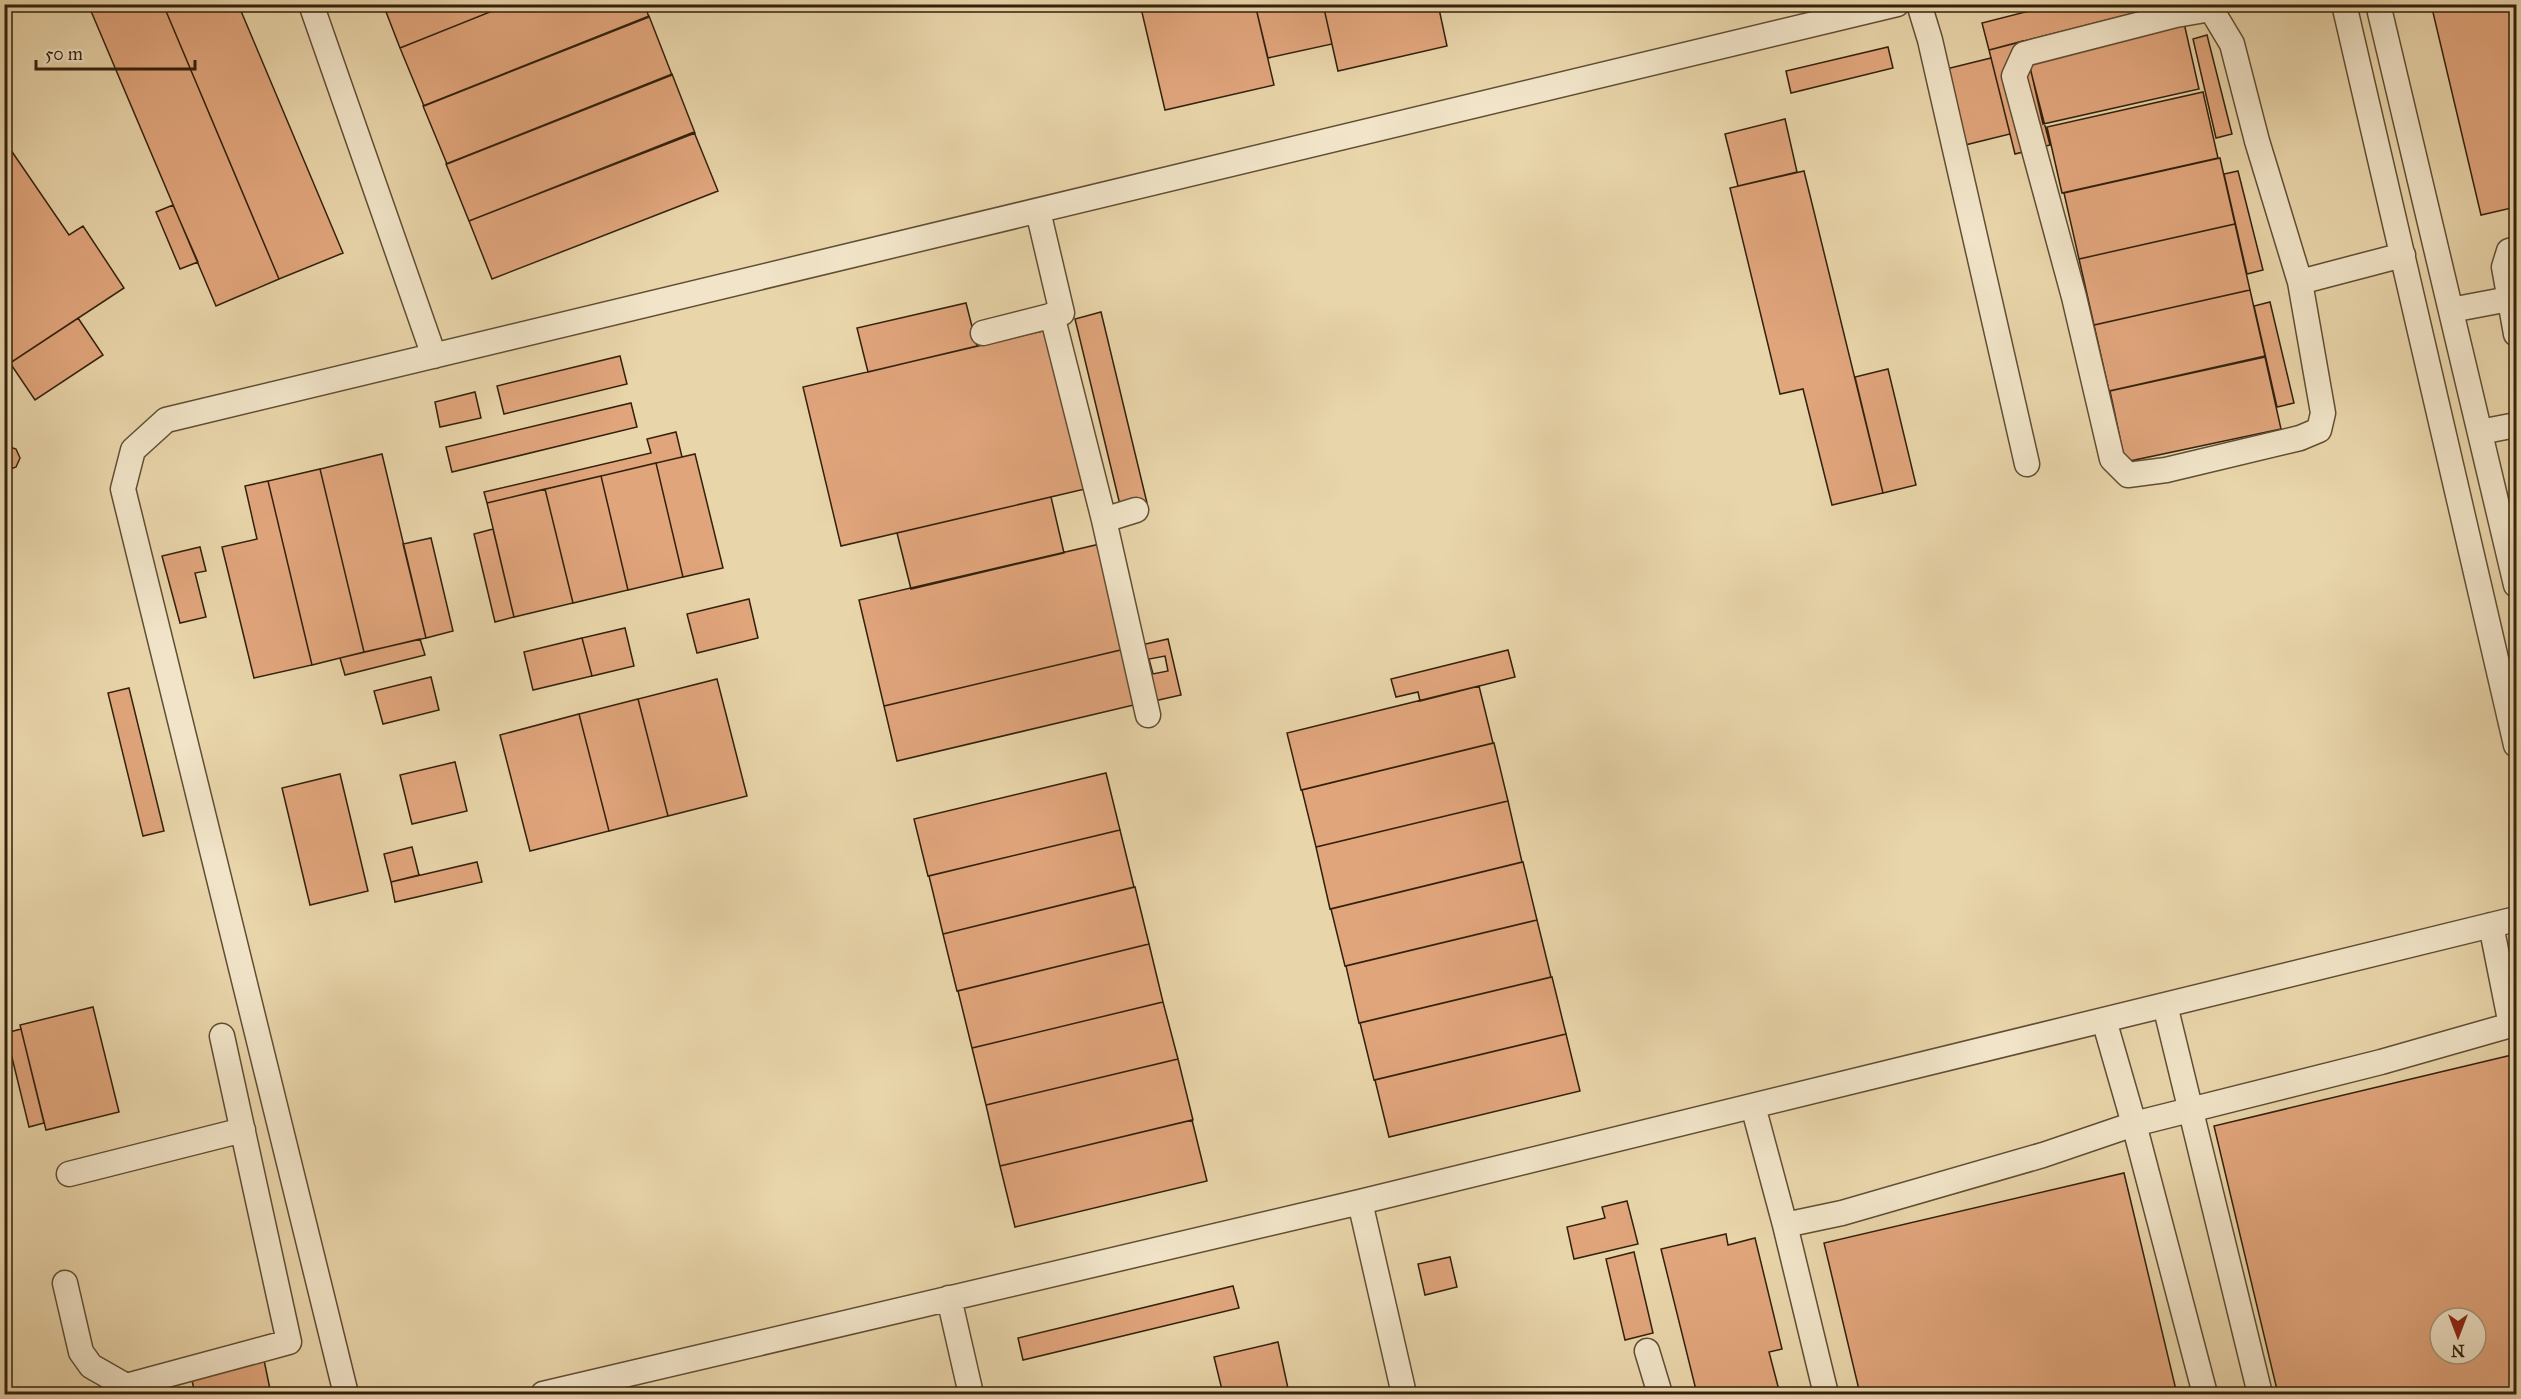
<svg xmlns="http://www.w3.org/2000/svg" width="2521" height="1399" viewBox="0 0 2521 1399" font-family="'IM FELL Great Primer',serif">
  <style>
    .building { fill: #e1a57c; stroke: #32210d; stroke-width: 1.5; fill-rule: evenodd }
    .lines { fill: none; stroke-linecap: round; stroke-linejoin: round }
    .minor-casing { stroke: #604e34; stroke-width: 27 }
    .minor { stroke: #f1e4c8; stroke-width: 24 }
  </style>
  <rect width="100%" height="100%" fill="#e9d5aa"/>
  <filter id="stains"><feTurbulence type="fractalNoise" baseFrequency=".00333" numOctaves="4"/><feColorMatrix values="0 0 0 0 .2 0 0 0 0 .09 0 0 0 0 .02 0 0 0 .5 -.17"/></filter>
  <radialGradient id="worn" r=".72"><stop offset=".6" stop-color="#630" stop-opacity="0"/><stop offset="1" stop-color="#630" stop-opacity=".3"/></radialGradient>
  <!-- building -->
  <path class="building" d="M88 4H163L279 279 216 306Z
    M163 4H238L343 253 279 279Z
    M383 4H510L400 48Z
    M510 4H644L649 17 424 106 400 48Z
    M1140 4H1255L1274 85 1165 110Z
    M1255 4H1323L1332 44 1268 58Z
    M1323 4H1438L1447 46 1338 71Z
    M2057 4H2170L1989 50 1982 23Z
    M2431 4H2516V207L2481 215Z
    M649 16 672 75 447 164 423 106Z
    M2184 23 2199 89 2043 124 2028 58Z
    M2207 35 2232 134 2216 138 2193 39Z
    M2023 41 2050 145 2015 154 1989 50Z
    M1888 47 1893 68 1791 93 1786 71Z
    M1991 58 2010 134 1961 146 1942 70Z
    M672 74 695 133 469 221 446 164Z
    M2203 92 2218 158 2062 193 2047 127Z
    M1785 119 1797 172 1738 186 1725 134Z
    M694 132 718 191 492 279 469 221Z
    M4 140 69 235 83 226 124 288 4 367Z
    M2220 158 2235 224 2079 259 2064 193Z
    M1804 171 1883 493 1832 505 1803 389 1780 394 1730 188Z
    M2238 171 2263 270 2247 274 2224 174Z
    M173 205 198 262 180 269 156 212Z
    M2235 224 2250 290 2094 325 2079 259Z
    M2250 290 2265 356 2109 391 2094 325Z
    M2270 302 2294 403 2277 407 2254 306Z
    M966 303 977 346 868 372 857 328Z
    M1101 312 1147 503 1121 509 1075 319Z
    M78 318 103 355 35 400 10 363Z
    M1047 330 1085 489 841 546 803 387Z
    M620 356 627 384 504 414 497 386Z
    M2265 357 2281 429 2125 462 2110 391Z
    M1888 369 1916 485 1883 493 1855 377Z
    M475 392 481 418 440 427 435 402Z
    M631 403 637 427 452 472 446 447Z
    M676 432 682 457 487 503 484 492 651 453 647 439Z
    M4 445 16 449 20 458 16 467 6 471 4 470Z
    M382 454 426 638 364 652 320 469Z
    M695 454 723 568 683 577 656 463Z
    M656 463 683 577 628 590 601 476Z
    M320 469 364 652 312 665 268 481Z
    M601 476 628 590 573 603 545 489Z
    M268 481 312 665 254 678 222 547 257 539 245 486Z
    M545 489 573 603 514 617 487 503Z
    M1051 497 1064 553 911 589 897 533Z
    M493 529 514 617 495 622 474 534Z
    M431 538 453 631 426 638 403 544Z
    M1100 544 1125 649 884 706 859 600Z
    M200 547 206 571 195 573 206 617 180 623 162 556Z
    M749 599 758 638 697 653 687 614Z
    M625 628 634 666 592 676 582 638Z
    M582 638 592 676 533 690 524 652Z
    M420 639 425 655 345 675 340 658Z
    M1168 639 1181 695 1154 701 1141 645Z
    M1125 649 1138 704 897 761 884 706Z
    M1508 650 1515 677 1420 701 1418 692 1396 697 1391 679Z
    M1165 656 1168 671 1153 674 1149 659Z
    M431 677 439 710 383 724 374 691Z
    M717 679 747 796 668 816 638 699Z
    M1479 686 1493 743 1301 790 1287 733Z
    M129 688 164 831 143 836 108 693Z
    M638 699 668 816 609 831 579 714Z
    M579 714 609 831 530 851 500 735Z
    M1494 743 1508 801 1316 847 1302 790Z
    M455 762 467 811 412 824 400 775Z
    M1106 773 1120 830 928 876 914 819Z
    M340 774 368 891 310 905 282 788Z
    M1508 801 1522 862 1330 909 1316 847Z
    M1120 830 1134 887 943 934 929 876Z
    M412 847 419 875 391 882 384 854Z
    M477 862 482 882 395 902 391 882Z
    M1523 862 1537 920 1345 966 1331 909Z
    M1135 887 1149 944 957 991 943 934Z
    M1537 920 1551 977 1359 1023 1346 966Z
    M1149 944 1163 1002 972 1048 958 991Z
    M1552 977 1566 1034 1374 1080 1360 1023Z
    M1163 1002 1178 1059 986 1105 972 1048Z
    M93 1007 119 1112 46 1130 20 1025Z
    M21 1029 44 1123 29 1127 6 1033Z
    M1566 1034 1580 1091 1389 1137 1375 1080Z
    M2516 1054V1394H2278L2214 1126ZM2440 1318H2476V1354H2440Z
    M1178 1059 1193 1120 1000 1166 986 1105Z
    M1192 1120 1207 1181 1015 1227 1000 1166Z
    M2124 1173 2177 1394H1860L1824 1243Z
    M1627 1201 1638 1244 1574 1259 1567 1227 1605 1218 1602 1207Z
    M1726 1234 1728 1245 1755 1238 1782 1349 1769 1352 1780 1394H1697L1661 1249Z
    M1634 1252 1653 1333 1625 1340 1606 1259Z
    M1450 1257 1457 1287 1425 1295 1418 1264Z
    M1233 1286 1239 1308 1023 1360 1018 1338Z
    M1278 1342 1289 1393 1223 1394 1214 1357Z
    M264 1360 271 1394H195L191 1376Z"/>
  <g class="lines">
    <defs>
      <path id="minor" d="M311 4 434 356
        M1919 4 1930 40 2027 464
        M2344 4 2516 745
        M2378 4 2516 585
        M2211 9 2232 44 2257 141 2300 282 2323 413 2319 430 2300 438 2166 470 2128 475 2112 459 2074 297 2014 76 2024 54 2176 15Z
        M2516 249 2509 251 2504 267 2516 334
        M2300 282 2403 255
        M2451 310 2509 299
        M1052 315 1104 520 1148 715
        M983 333 1062 313 1038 211
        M2480 432 2516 425
        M1104 520 1136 510
        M2165 1005 2260 1394
        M2104 1020 2134 1124 2205 1394
        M1753 1106 1785 1225
        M69 1174 243 1130
        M1360 1202 1404 1394
        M65 1283 81 1352 91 1366 126 1386 127 1394
        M949 1298 971 1394
        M1647 1351 1660 1394
        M126 1386 289 1342 222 1036
        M346 1394 123 489 133 450 166 420 1897 4
        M543 1394 1360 1202 2516 919
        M1826 1394 1785 1225 1842 1213 2043 1155 2134 1124 2381 1062 2511 1025 2491 925"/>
    </defs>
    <!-- minor casing -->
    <use href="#minor" class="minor-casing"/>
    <!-- minor -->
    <use href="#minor" class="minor"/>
  </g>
  <!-- margin -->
  <rect width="2521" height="1399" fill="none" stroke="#e9d5aa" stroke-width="24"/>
  <rect x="6" y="6" width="2509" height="1387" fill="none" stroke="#32210d" stroke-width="3"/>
  <rect x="12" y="12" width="2497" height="1375" fill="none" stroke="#32210d" stroke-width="1.5"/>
  <!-- north arrow -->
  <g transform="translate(2458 1336) rotate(180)"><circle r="28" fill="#f1e4c8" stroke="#a5967d" stroke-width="1.5"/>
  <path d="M0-4.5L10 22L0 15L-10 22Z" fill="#8f2418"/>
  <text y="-9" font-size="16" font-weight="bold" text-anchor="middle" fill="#32210d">N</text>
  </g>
  <!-- scale -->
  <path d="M36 60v9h159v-9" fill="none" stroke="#32210d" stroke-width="3"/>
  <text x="45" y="60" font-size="18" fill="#32210d" stroke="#f1e4c8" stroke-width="4.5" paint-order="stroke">50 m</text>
  <rect width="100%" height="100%" filter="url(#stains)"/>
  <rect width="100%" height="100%" fill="url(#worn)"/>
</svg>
